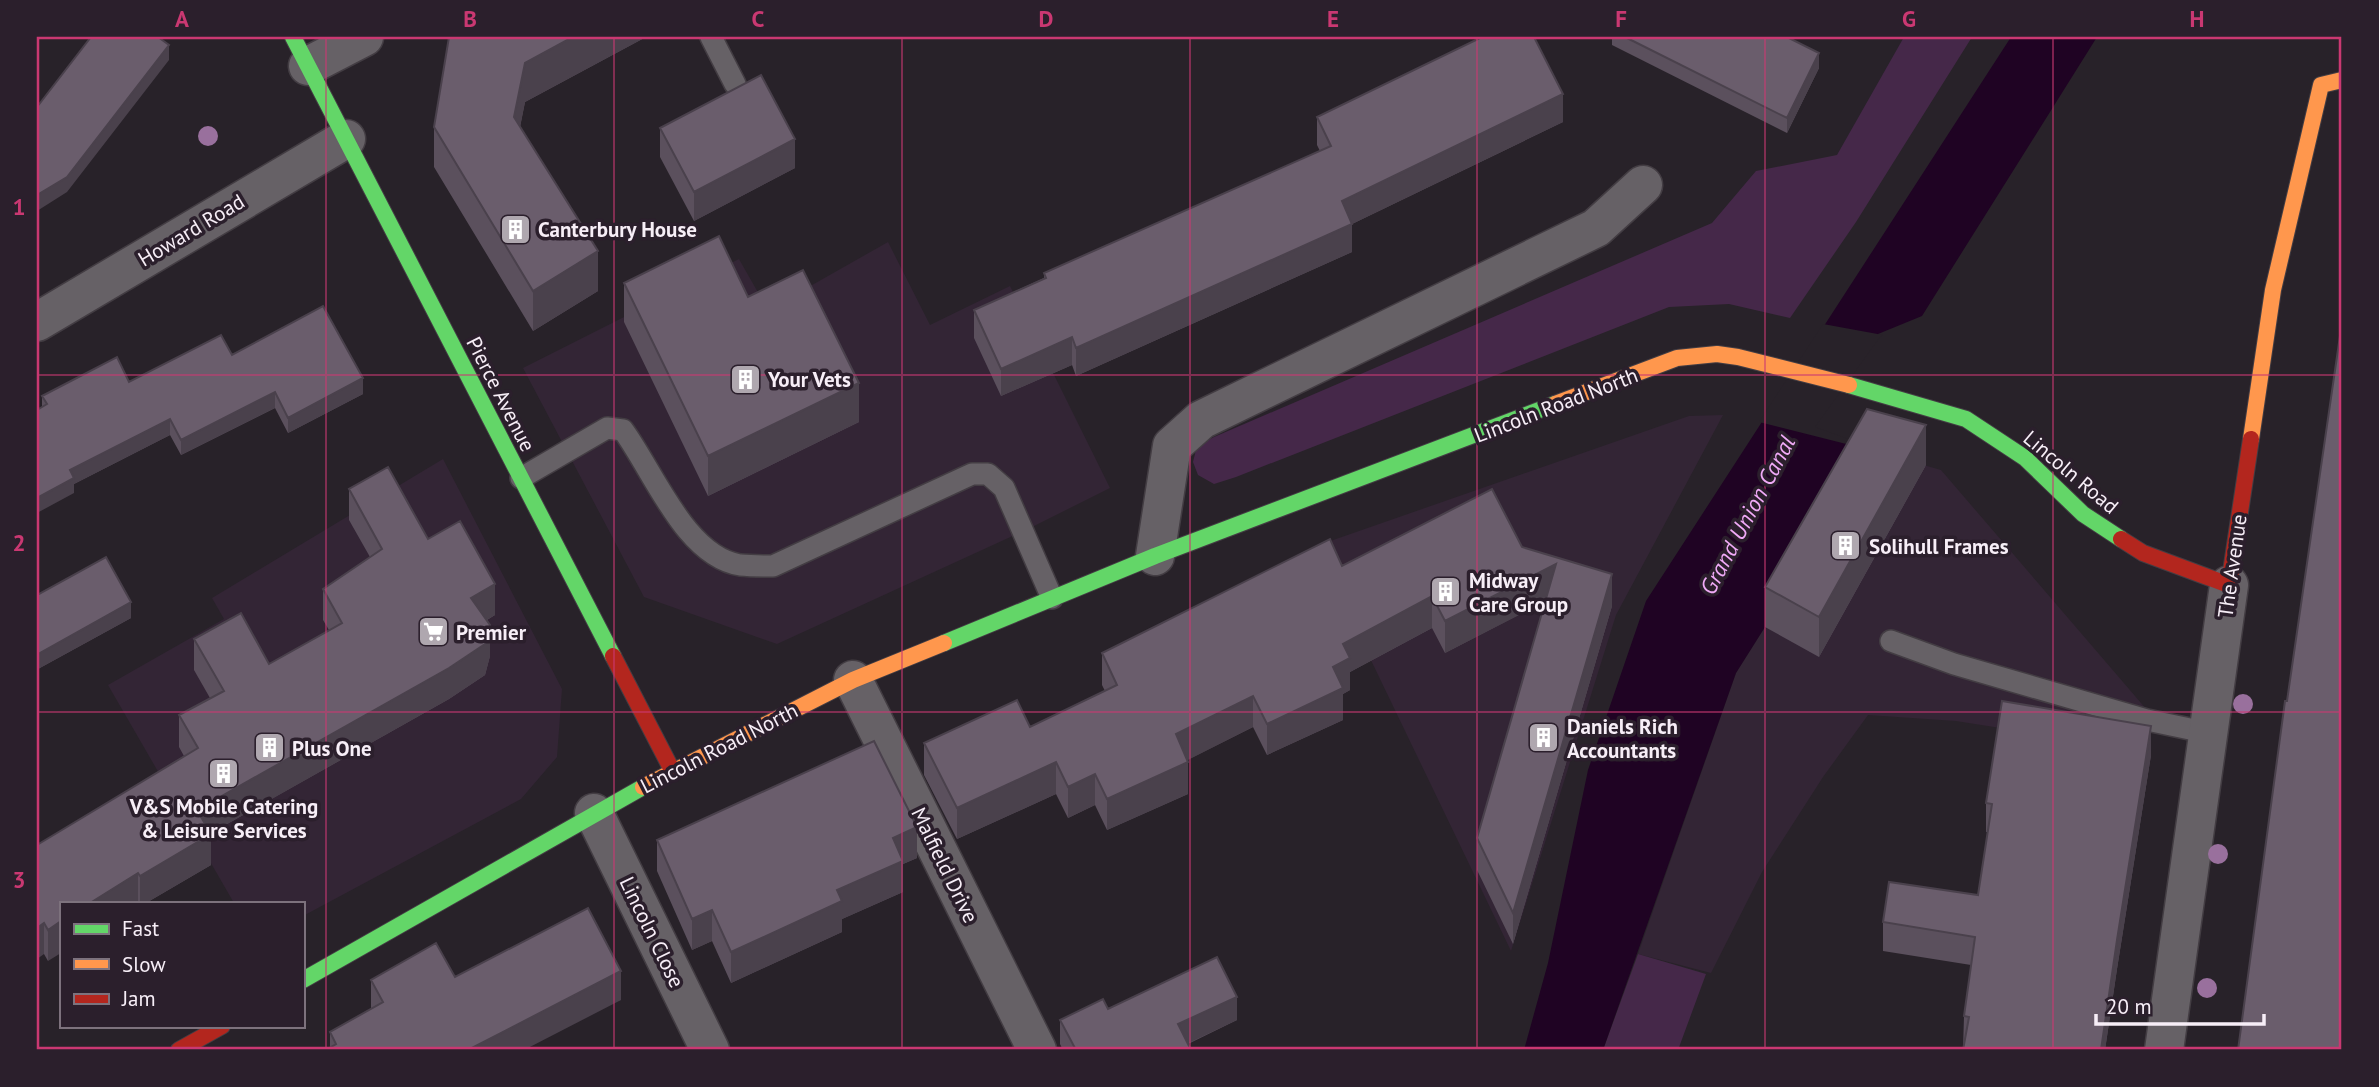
<svg xmlns="http://www.w3.org/2000/svg" width="2379" height="1087" viewBox="0 0 2379 1087" font-family="'PT Sans',sans-serif">
  <style>
    .built { fill: #332535 }
    .green { fill: #452849 }
    .water { fill: #1f0323 }
    .pier { fill: #282229 }
    .lines { fill: none; stroke-linecap: round; stroke-linejoin: round }
    .lane-casing { stroke: #433d43; stroke-width: 24 }
    .street-casing { stroke: #433d43; stroke-width: 41 }
    .fast-casing { stroke: #433d43; stroke-width: 18 }
    .slow-casing { stroke: #433d43; stroke-width: 18 }
    .jam-casing { stroke: #433d43; stroke-width: 18 }
    .lane { stroke: #666166; stroke-width: 21 }
    .street { stroke: #666166; stroke-width: 38 }
    .fast { stroke: #63d668; stroke-width: 16 }
    .slow { stroke: #ff974d; stroke-width: 16 }
    .jam { stroke: #b3261e; stroke-width: 16 }
    .tree { fill: #99709d }
    .wall { fill: #5b505d }
    .shaded-wall { fill: #4a414c }
    .building { fill: #6a5d6c; stroke: #4a414c; stroke-width: 2 }
    .grid { fill: none; stroke: #ca3872; stroke-width: 2; stroke-opacity: 0.55 }
    .labels { text-anchor: middle; dominant-baseline: central; stroke-width: 7; stroke-linejoin: round; paint-order: stroke }
    .poi-label { font-size: 21px; font-weight: bold; fill: #f7eef7; stroke: #2b1f2c; text-anchor: start }
    .street-label { font-size: 21px; fill: #f7eef7; stroke: #2b1f2c }
    .water-label { font-size: 23px; font-style: italic; fill: #f0aaf7; stroke: #2b1f2c }
    .neatline { fill: none; stroke: #ca3872; stroke-width: 2.5 }
    .grid-label { font-size: 23px; text-anchor: middle; font-weight: bold; fill: #ca3872 }
  </style>
  <rect width="100%" height="100%" fill="#282229"/>
  <!-- built -->
  <path class="built" d="M888 242 930 325 1010 286 1110 488 1032 527 777 644 644 597 523 368 739 259 768 310Z
    M1723 415 1616 615 1511 951 1316 546 1689 416Z
    M1867 449 1941 470 2147 710 2146 751 1956 721 1868 715 1823 777 1762 872 1711 973 1638 954 1736 673 1765 627Z
    M443 459 562 689 557 757 521 799 303 916V903H234L108 685 224 619 212 598Z"/>
  <!-- green -->
  <path class="green" d="M1904 37H1972L1856 222 1790 318 1729 304 1669 307 1236 477 1214 484 1198 475 1193 462 1197 446 1214 437 1712 223 1756 171 1837 155Z
    M1638 954 1706 974 1678 1050H1603Z"/>
  <!-- water -->
  <path class="water" d="M2011 37H2097L1922 316 1878 334 1810 428 1867 449 1765 627 1736 673 1603 1050H1524L1548 963 1588 770 1646 601Z"/>
  <!-- pier -->
  <path class="pier" d="M1823 324 1883 335 1880 337 1815 427 1868 446 1870 450 1759 422Z"/>
  <g class="lines">
    <defs>
      <path id="lane" d="M711 37 735 84
        M521 478 607 428 623 430C654 472 685 556 740 565 751 566 762 566 773 566L972 474H988L1004 488 1052 598
        M1891 641 1954 664 2147 720 2209 733"/>
      <path id="street" d="M308 66 364 37
        M37 322 346 139
        M1155 556 1172 446 1201 420 1596 228 1643 185
        M853 680 1037 1050
        M594 813 710 1050
        M2164 1050 2229 585"/>
      <path id="fast" d="M293 37 613 656
        M1849 385 1966 419 2025 458 2083 514 2121 539
        M944 643 1155 556 1555 404
        M303 980 643 787"/>
      <path id="slow" d="M1555 404 1677 358 1717 354 1738 357 1849 385
        M2251 439 2273 290 2321 85 2342 80
        M643 787 853 680 944 643"/>
      <path id="jam" d="M2121 539 2143 553 2229 585 2251 439
        M613 656 672 770
        M179 1050 222 1026"/>
    </defs>
    <!-- lane casing -->
    <use href="#lane" class="lane-casing"/>
    <!-- street casing -->
    <use href="#street" class="street-casing"/>
    <!-- fast casing -->
    <use href="#fast" class="fast-casing"/>
    <!-- slow casing -->
    <use href="#slow" class="slow-casing"/>
    <!-- jam casing -->
    <use href="#jam" class="jam-casing"/>
    <!-- lane -->
    <use href="#lane" class="lane"/>
    <!-- street -->
    <use href="#street" class="street"/>
    <!-- fast -->
    <use href="#fast" class="fast"/>
    <!-- slow -->
    <use href="#slow" class="slow"/>
    <!-- jam -->
    <use href="#jam" class="jam"/>
  </g>
  <!-- trees -->
  <g class="tree">
    <circle cx="208" cy="136" r="10"/>
    <circle cx="2243" cy="704" r="10"/>
    <circle cx="2218" cy="854" r="10"/>
    <circle cx="2207" cy="988" r="10"/>
  </g>
  <!-- wall -->
  <path class="wall" d="M449 37H646L525 102 520 127 598 291 533 331 434 167V127Z
    M1612 37H1787L1819 68 1787 133 1612 45Z
    M1317 117 1563 122 1352 224V252L1076 376 1072 365 1001 396 974 338V310L1044 278V273L1320 151 1317 145Z
    M660 128 795 168 694 221 660 157Z
    M624 283 748 297 859 422 708 496 624 322Z
    M232 355 363 394 288 433 275 408 181 455 170 435 74 484V493L42 407V396L129 382Z
    M1926 465 1819 657 1765 627V587Z
    M349 489 428 539 495 615 487 620 490 656 485 675 449 699 211 833V865L146 903H61L48 961 44 954 37 845 184 756 179 747V715L210 698 194 670V639L269 664 329 630 323 620V589L370 557 349 520Z
    M1522 547 1612 606 1513 944 1477 870V838L1545 601 1445 653 1432 628 1350 672V690L1343 694V720L1267 755 1253 727 1187 760 1188 794 1107 830 1095 805 1068 818 1056 794 957 839 924 775V743L1030 727 1105 691 1102 685V653L1342 566Z
    M37 595 131 618 38 669 37 667Z
    M2151 755 2117 969 2105 1050H1963L1964 1016 1971 965 1883 951V922L1978 895 1988 832H1986V803Z
    M657 840 917 858 903 864V892L842 919V932L731 983 712 941 692 950 657 871Z
    M455 977 621 1000 330 1048V1032L371 1009V980Z
    M1108 1009 1237 1020 1188 1044 1191 1050H1063L1060 1044V1020Z"/>
  <!-- shaded-wall -->
  <path class="shaded-wall" d="M573 37H646L525 102 514 157V117L525 63Z
    M169 45V60L67 192 37 211V195Z
    M1819 53V68L1787 133V118Z
    M1563 94V122L1352 224V252L1076 376V348L1342 201Z
    M795 139V168L694 221V192Z
    M598 251V291L533 331V291Z
    M1072 337V365L1001 396V369Z
    M363 378V394L288 433V418Z
    M859 383V422L708 496V456Z
    M275 392V408L181 455V440Z
    M170 419V435L74 484V493L37 513V498L70 470Z
    M1926 425V465L1819 657V617Z
    M1556 564V596L1445 653V621Z
    M1612 574V606L1513 944V913Z
    M495 584V615L471 629V598Z
    M1432 596V628L1350 672V690L1343 694V720L1267 755V724L1333 667 1343 644Z
    M131 602V618L38 669V654Z
    M490 625V656L485 675 449 699 197 841V810Z
    M1253 696V727L1176 766V734Z
    M2151 726V755L2117 969 2105 1050H2101L2117 940Z
    M1056 762V794L957 839V808Z
    M1188 762V794L1107 830V799Z
    M1095 774V805L1068 818V787Z
    M917 827V858L903 864V892L842 919V932L731 983V952L837 890 893 838Z
    M211 834V865L146 903H140V876Z
    M138 873V903H90Z
    M712 910V941L692 950V919Z
    M61 921V953L48 961V930Z
    M44 923V954L37 959V928Z
    M621 971V1000L524 1050H468Z
    M1237 997V1020L1178 1048V1024Z"/>
  <!-- building -->
  <path class="building" d="M91 37H158L169 45 67 177 37 195V107Z
    M449 37H573L525 63 514 117 598 251 533 291 434 127Z
    M1482 37H1534L1563 94 1342 201 1352 224 1076 348 1072 337 1001 369 974 310 1046 278 1044 273 1331 146 1317 117Z
    M1625 37H1787L1819 53 1787 118Z
    M761 75 795 139 694 192 660 128Z
    M719 236 748 297 803 270 859 383 708 456 624 283Z
    M323 306 363 378 288 418 275 392 181 440 170 419 70 470 74 478 37 498V410L47 404 42 396 117 357 129 382 221 335 232 355Z
    M2342 322V1050H2238L2285 701H2287Z
    M1867 409 1926 425 1819 617 1765 587Z
    M388 467 428 539 460 521 495 584 471 598 490 625 485 644 449 668 197 810 211 834 140 876 138 873 90 903H61V921L48 930 44 923 37 928V845L198 748 179 715 224 691 194 639 241 613 269 664 342 623 323 589 382 549 349 489Z
    M1492 489 1522 547 1612 574 1513 913 1477 838 1556 564 1445 621 1432 596 1343 644 1350 658 1333 667 1343 688 1267 724 1253 696 1176 734 1188 762 1107 799 1095 774 1068 787 1056 762 957 808 924 743 1017 700 1030 727 1117 685 1102 653 1330 539 1342 566Z
    M106 557 131 602 38 654 37 652V595Z
    M2002 701 2151 726 2117 940 2101 1050H1963L1969 1017 1964 1016 1975 937 1883 922 1889 882 1978 895 1992 804 1986 803Z
    M874 741 917 827 893 838 903 861 837 890 842 901 731 952 712 910 692 919 657 840Z
    M588 908 621 971 468 1050H326L336 1044 330 1032 383 1002 371 980 436 943 455 977Z
    M1217 957 1237 997 1178 1024 1191 1050H1076L1060 1020 1103 999 1108 1009Z"/>
  <!-- grid -->
  <path class="grid" d="M326 37V1050M614 37V1050M902 37V1050M1190 37V1050M1477 37V1050M1765 37V1050M2053 37V1050M37 375H2342M37 712H2342"/>
  <!-- icons -->
  <defs>
    <symbol id="building-square" viewBox="-11 -11 22 22"><rect x="-9" y="-9" width="18" height="18" rx="4" fill="#afa7af" stroke="#2b1f2c"/><path d="M-4-6H4V6H1V3H-1V6H-4ZM-2.5-4.3h1.7v1.8h-1.7ZM.8-4.3h1.7v1.8H.8ZM-2.5-1h1.7V.8h-1.7ZM.8-1h1.7V.8H.8Z" fill="#fff"/></symbol>
    <symbol id="supermarket-square" viewBox="-11 -11 22 22"><rect x="-9" y="-9" width="18" height="18" rx="4" fill="#afa7af" stroke="#2b1f2c"/><path d="M-6-5.5h2.5l.6 2H6L4.5 2H-2.5L-4.4-4H-6ZM-1.5 3.2a1.3 1.3 0 1 0 .1 0ZM3 3.2a1.3 1.3 0 1 0 .1 0Z" fill="#fff"/></symbol>
  </defs>
  <g fill-rule="evenodd">
    <use href="#building-square" x="498" y="212" width="35" height="35"/>
    <use href="#building-square" x="728" y="362" width="35" height="35"/>
    <use href="#building-square" x="1828" y="528" width="35" height="35"/>
    <use href="#building-square" x="1428" y="574" width="35" height="35"/>
    <use href="#supermarket-square" x="416" y="614" width="35" height="35"/>
    <use href="#building-square" x="1526" y="720" width="35" height="35"/>
    <use href="#building-square" x="252" y="730" width="35" height="35"/>
    <use href="#building-square" x="206" y="756" width="35" height="35"/>
  </g>
  <g class="labels">
    <!-- poi labels -->
    <g class="poi-label">
      <text x="538" y="229">Canterbury House</text>
      <text x="768" y="379">Your Vets</text>
      <text x="1869" y="546">Solihull Frames</text>
      <text x="1469" y="580">Midway<tspan x="1469" dy="24">Care Group</tspan></text>
      <text x="456" y="632">Premier</text>
      <text x="1567" y="726">Daniels Rich<tspan x="1567" dy="24">Accountants</tspan></text>
      <text x="292" y="748">Plus One</text>
      <text x="224" y="806" text-anchor="middle">V&amp;S Mobile Catering<tspan x="224" dy="24">&amp; Leisure Services</tspan></text>
    </g>
    <!-- street labels -->
    <g class="street-label">
      <text transform="translate(191 230) rotate(-31)">Howard Road</text>
      <text transform="translate(501 394) rotate(63)">Pierce Avenue</text>
      <text transform="translate(1556 405) rotate(-21)">Lincoln Road North</text>
      <text transform="translate(2071 472) rotate(40)">Lincoln Road</text>
      <text transform="translate(2232 566) rotate(-82)">The Avenue</text>
      <text transform="translate(719 748) rotate(-27)">Lincoln Road North</text>
      <text transform="translate(945 865) rotate(64)">Malfield Drive</text>
      <text transform="translate(652 932) rotate(64)">Lincoln Close</text>
    </g>
    <!-- water labels -->
    <g class="water-label">
      <text transform="translate(1747 515) rotate(-62)">Grand Union Canal</text>
    </g>
  </g>
  <!-- border -->
  <rect width="2379" height="1087" fill="none" stroke="#2b1f2c" stroke-width="77"/>
  <!-- legend -->
  <rect x="60" y="902" width="245" height="126" fill="#2b1f2c" stroke="#7d727d" stroke-width="2"/>
  <rect x="74" y="924" width="35" height="10" fill="#63d668" stroke="#7d727d" stroke-width="2"/>
  <text x="122" y="936" font-size="21" fill="#f7eef7">Fast</text>
  <rect x="74" y="959" width="35" height="10" fill="#ff974d" stroke="#7d727d" stroke-width="2"/>
  <text x="122" y="972" font-size="21" fill="#f7eef7">Slow</text>
  <rect x="74" y="994" width="35" height="10" fill="#b3261e" stroke="#7d727d" stroke-width="2"/>
  <text x="122" y="1006" font-size="21" fill="#f7eef7">Jam</text>
  <!-- scale -->
  <path d="M2096 1014v10h168v-10" fill="none" stroke="#f7eef7" stroke-width="3.5"/>
  <text x="2106" y="1014" font-size="21" fill="#f7eef7" stroke="#2b1f2c" stroke-width="5" paint-order="stroke">20 m</text>
  <rect x="38" y="38" width="2302" height="1010" class="neatline"/>
  <g class="grid-label">
    <text x="182" y="27">A</text>
    <text x="470" y="27">B</text>
    <text x="758" y="27">C</text>
    <text x="1046" y="27">D</text>
    <text x="1333" y="27">E</text>
    <text x="1621" y="27">F</text>
    <text x="1909" y="27">G</text>
    <text x="2197" y="27">H</text>
    <text x="19" y="215">1</text>
    <text x="19" y="551">2</text>
    <text x="19" y="888">3</text>
  </g>
</svg>
